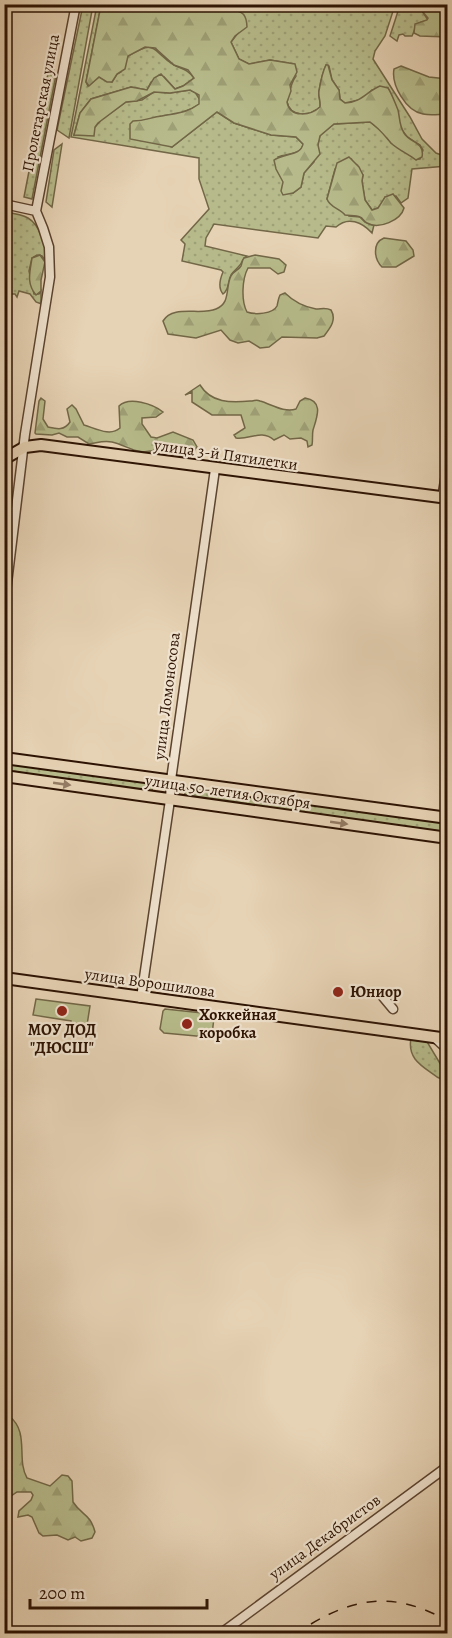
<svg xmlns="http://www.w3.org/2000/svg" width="452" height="1638" viewBox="0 0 452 1638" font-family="Alegreya,serif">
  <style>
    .grass { fill: url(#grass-dots); stroke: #726747; stroke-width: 1.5 }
    .forest { fill: url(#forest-firs); stroke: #726747; stroke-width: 1.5 }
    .pitch { fill: #b7bb8b; stroke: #726747; stroke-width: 1.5 }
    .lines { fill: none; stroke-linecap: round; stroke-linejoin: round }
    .minor-casing { stroke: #5b432f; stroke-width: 11 }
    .major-casing { stroke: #2d1303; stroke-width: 14 }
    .minor { stroke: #efe2ce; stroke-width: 8 }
    .major { stroke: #e6d2b4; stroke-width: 10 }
    .rail { stroke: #2d1303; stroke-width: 1.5; stroke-dasharray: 10 10; stroke-linecap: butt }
    .oneway { fill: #937c64 }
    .poi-dot { fill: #8f2418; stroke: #efe2ce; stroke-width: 2 }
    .labels { text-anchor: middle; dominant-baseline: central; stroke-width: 4.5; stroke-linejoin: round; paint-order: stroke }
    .street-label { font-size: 16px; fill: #2d1303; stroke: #efe2ce }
    .poi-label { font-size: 16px; font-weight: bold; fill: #2d1303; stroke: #efe2ce; text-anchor: start }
  </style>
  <defs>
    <pattern id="grass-dots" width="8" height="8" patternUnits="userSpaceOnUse" patternTransform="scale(1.5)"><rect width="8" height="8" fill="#b7bb8b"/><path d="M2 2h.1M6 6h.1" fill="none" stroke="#9ea076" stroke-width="1.8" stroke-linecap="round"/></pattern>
    <pattern id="forest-firs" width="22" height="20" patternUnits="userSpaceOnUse" patternTransform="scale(1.5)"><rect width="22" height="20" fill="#b7bb8b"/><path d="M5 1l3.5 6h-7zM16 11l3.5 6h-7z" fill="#9ea076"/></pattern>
  </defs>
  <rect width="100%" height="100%" fill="#e6d2b4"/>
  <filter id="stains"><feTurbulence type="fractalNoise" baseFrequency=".00333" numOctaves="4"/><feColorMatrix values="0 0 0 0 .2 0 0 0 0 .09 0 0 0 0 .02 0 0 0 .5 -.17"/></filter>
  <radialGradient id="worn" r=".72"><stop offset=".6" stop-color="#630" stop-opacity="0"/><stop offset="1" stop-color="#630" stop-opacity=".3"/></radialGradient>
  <!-- grass -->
  <path class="grass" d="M83 5H93L69 138 57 130Z
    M97 5H101L100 11 86 82 88 86 99 77 112 82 117 74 121 72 128 56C158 38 151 51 174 65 184 70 187 69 194 78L183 86 175 89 164 77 151 82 147 90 131 87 91 99 80 113 74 135 95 127 101 120 126 102 142 100 154 92 170 93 190 90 195 92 200 100V104C186 113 177 114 162 116 152 117 147 122 137 121L172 147 217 112 234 123 271 135 296 137 303 144C302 155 287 153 278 157L293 193 301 187 304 173 314 162 320 135 334 124 370 122 386 135 391 143 416 159H420L423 150 420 145 407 137 400 127 397 110 388 88 372 90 363 99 345 103 340 99 339 90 332 80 329 66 326 65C323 71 320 85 319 91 318 96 321 102 320 107 310 116 290 118 287 102 290 92 290 84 296 76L288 63 270 60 249 64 239 59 231 42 238 33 234 11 224 5H395L385 36 375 51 373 59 410 117 422 139 436 153 447 157V166L412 169 408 198 401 203 396 196 385 197 381 207 372 210 365 200 362 181 363 175 351 159 335 169 327 199 349 216 360 217 365 222 374 225 372 233C362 222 348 216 336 227L326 226 318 238 214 224 206 238 205 246 247 256 244 258C240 268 236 268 231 275 227 282 230 289 223 294 218 288 220 279 223 272L221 270 182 261 185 244 181 240 209 209 199 179V158L71 137Z
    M400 5C408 5 415 8 422 11L428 20C412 25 418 24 412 36H405L403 34 399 35 397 41 390 36Z
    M49 68H53L56 75 32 199 24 197Z
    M62 144 52 207 46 202 54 150Z
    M5 212C12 213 21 214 28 218 40 225 47 247 45 260L42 256 37 255 32 258 29 271 34 294H39L41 291V304L36 302 30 294 19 291 17 297 15 294H11L5 286Z
    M5 763 153 782 152 792 5 773Z
    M186 787 447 822V833L184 798Z
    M411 1038 426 1040 447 1075 441 1079 437 1077C422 1066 407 1059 411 1038Z"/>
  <!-- forest -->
  <path class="forest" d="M101 5 224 4C235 16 246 5 247 27L235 36 231 42 239 59 249 64 270 60 295 64 297 72 290 85 291 91 287 102C290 118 310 116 320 107 321 101 318 97 319 91 320 85 323 71 326 65H328L332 80 339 90 340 99 345 103C361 103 367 91 380 86L388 88C392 94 395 103 398 110 400 118 399 125 404 133 410 143 425 142 422 157L416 160C408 154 397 149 391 143 384 135 379 128 370 122L334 124 320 136 318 145 320 154 304 173 301 187 293 193 283 195 281 191 283 182 276 169 274 160C284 153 301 156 303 144L296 137 271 135 234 123 217 112 172 147 130 139V124L133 121C146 121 151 117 162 116 177 113 187 113 199 104V95L190 90 170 93 154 92 137 101 126 102 98 123 95 127 94 136 74 135 80 113 91 99 131 87 147 90 154 78 161 74 175 89 183 86 194 78 188 70 174 65 155 48 145 47 128 56 125 69 117 74 112 82H107L99 77 89 86 86 82Z
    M407 5H447V37L420 36 414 33 415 24 427 20 428 18 422 11 413 9Z
    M401 66 429 77 447 79V114C439 114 432 116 423 114 406 111 391 85 394 69Z
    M349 157 359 167 363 175 362 181 365 200 372 210 378 208 385 197 393 194 404 208C401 220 379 230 367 223 364 222 363 218 360 217 356 215 349 216 345 215 340 208 330 208 327 199L337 163Z
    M384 238 406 241 413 250 414 256 396 267H382C374 259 372 243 384 238Z
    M40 255 45 262 41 280V291L36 295C26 283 30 272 32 258Z
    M255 255 279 259 286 265 284 272 278 274 270 268H248C242 279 241 301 247 312 255 315 273 314 277 306 278 302 278 299 280 295L285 293C293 301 305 307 316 309 322 309 325 307 331 310 337 320 330 328 324 336L317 338 282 337 269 347 260 348 249 341 238 343 230 340 221 330 196 338 168 334 163 321C173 304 201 316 216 309 231 303 225 288 231 276 233 271 238 271 241 266 242 264 242 260 244 258Z
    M200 385C211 403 231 403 250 401 255 401 256 399 260 401 271 404 284 413 296 409L300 401 305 398C324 401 317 417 313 430 312 435 313 440 312 445L308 447 307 441 301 438 290 439 284 435 274 440C261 429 250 440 236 438L234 435 245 428 241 415H212L192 402V392L185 395Z
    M41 398 45 401 43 419 48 427C57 429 64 431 70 422L67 409 72 405 76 409 84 425C95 428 110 437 120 428L119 406C129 396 153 404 163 412L156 417 142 418V424L151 437 157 438 173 432 193 440 197 447 191 455 185 457 176 455 158 449C139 457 129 446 112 442 103 440 97 443 89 444L78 437H67L59 433 52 435 36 434 35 433 39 401Z
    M9 1416C30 1432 16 1459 27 1478L50 1486 62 1475 68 1476 72 1481 73 1502C82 1516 90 1513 95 1532L92 1538 81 1541 75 1537 68 1540 57 1535 43 1536 39 1533 32 1517 28 1515 18 1517 19 1511 31 1500 33 1495 31 1492H17L5 1500V1417Z"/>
  <!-- pitch -->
  <path class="pitch" d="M36 999 90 1006 87 1025 71 1023V1021L33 1015Z
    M165 1009 212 1014 214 1018 212 1034 207 1037 164 1033 160 1029 163 1011Z"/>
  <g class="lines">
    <defs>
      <path id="minor" d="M4 204 36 211
        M36 211 76 4
        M442 498 448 463
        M4 608 25 434 50 277 49 247 43 228 36 211
        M383 997 393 1009
        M141 998 170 800 171 780 215 469
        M434 1037 448 1050
        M220 1634 448 1466"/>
      <path id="major" d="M4 459 25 447 41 445 448 498
        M4 758 448 818
        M4 776 448 838
        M4 978 448 1039"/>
    </defs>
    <!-- minor casing -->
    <use href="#minor" class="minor-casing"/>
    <!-- major casing -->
    <use href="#major" class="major-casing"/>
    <!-- minor -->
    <use href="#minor" class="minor"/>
    <!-- major -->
    <use href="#major" class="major"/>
    <!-- rail -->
    <path class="rail" d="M311 1624C360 1595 398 1593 448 1621"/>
  </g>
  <!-- one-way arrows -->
  <defs><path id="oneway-solid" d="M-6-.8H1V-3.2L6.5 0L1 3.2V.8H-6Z" transform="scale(1.5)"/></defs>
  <g class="oneway">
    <use href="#oneway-solid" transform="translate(62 784) rotate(8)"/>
    <use href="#oneway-solid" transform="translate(339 823) rotate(8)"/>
  </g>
  <!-- markers -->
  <g class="poi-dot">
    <circle cx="338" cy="992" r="6"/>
    <circle cx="62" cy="1011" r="6"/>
    <circle cx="187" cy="1024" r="6"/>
  </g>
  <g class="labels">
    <!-- street labels -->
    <g class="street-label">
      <text transform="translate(41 103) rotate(-79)">Пролетарская улица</text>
      <text transform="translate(226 455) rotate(8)">улица 3-й Пятилетки</text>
      <text transform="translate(167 696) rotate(-83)">улица Ломоносова</text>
      <text transform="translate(228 792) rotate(8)">улица 50-летия Октября</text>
      <text transform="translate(150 983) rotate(8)">улица Ворошилова</text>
      <text transform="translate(325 1537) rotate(-36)">улица Декабристов</text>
    </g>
    <!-- poi labels -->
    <g class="poi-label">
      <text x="350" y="992">Юниор</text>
      <text x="199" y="1015">Хоккейная<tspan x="199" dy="18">коробка</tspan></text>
      <text x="62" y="1030" text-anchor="middle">МОУ ДОД<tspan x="62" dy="18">"ДЮСШ"</tspan></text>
    </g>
  </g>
  <!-- margin -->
  <rect width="452" height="1638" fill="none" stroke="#e6d2b4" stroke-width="24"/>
  <rect x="6" y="6" width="440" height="1626" fill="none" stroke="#2d1303" stroke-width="3"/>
  <rect x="12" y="12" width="428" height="1614" fill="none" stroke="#2d1303" stroke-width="1.5"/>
  <!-- scale -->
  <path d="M30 1599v9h177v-9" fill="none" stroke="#2d1303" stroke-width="3"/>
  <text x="39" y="1599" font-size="18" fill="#2d1303" stroke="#efe2ce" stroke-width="4.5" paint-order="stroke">200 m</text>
  <rect width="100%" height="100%" filter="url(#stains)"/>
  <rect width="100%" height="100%" fill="url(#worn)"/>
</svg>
